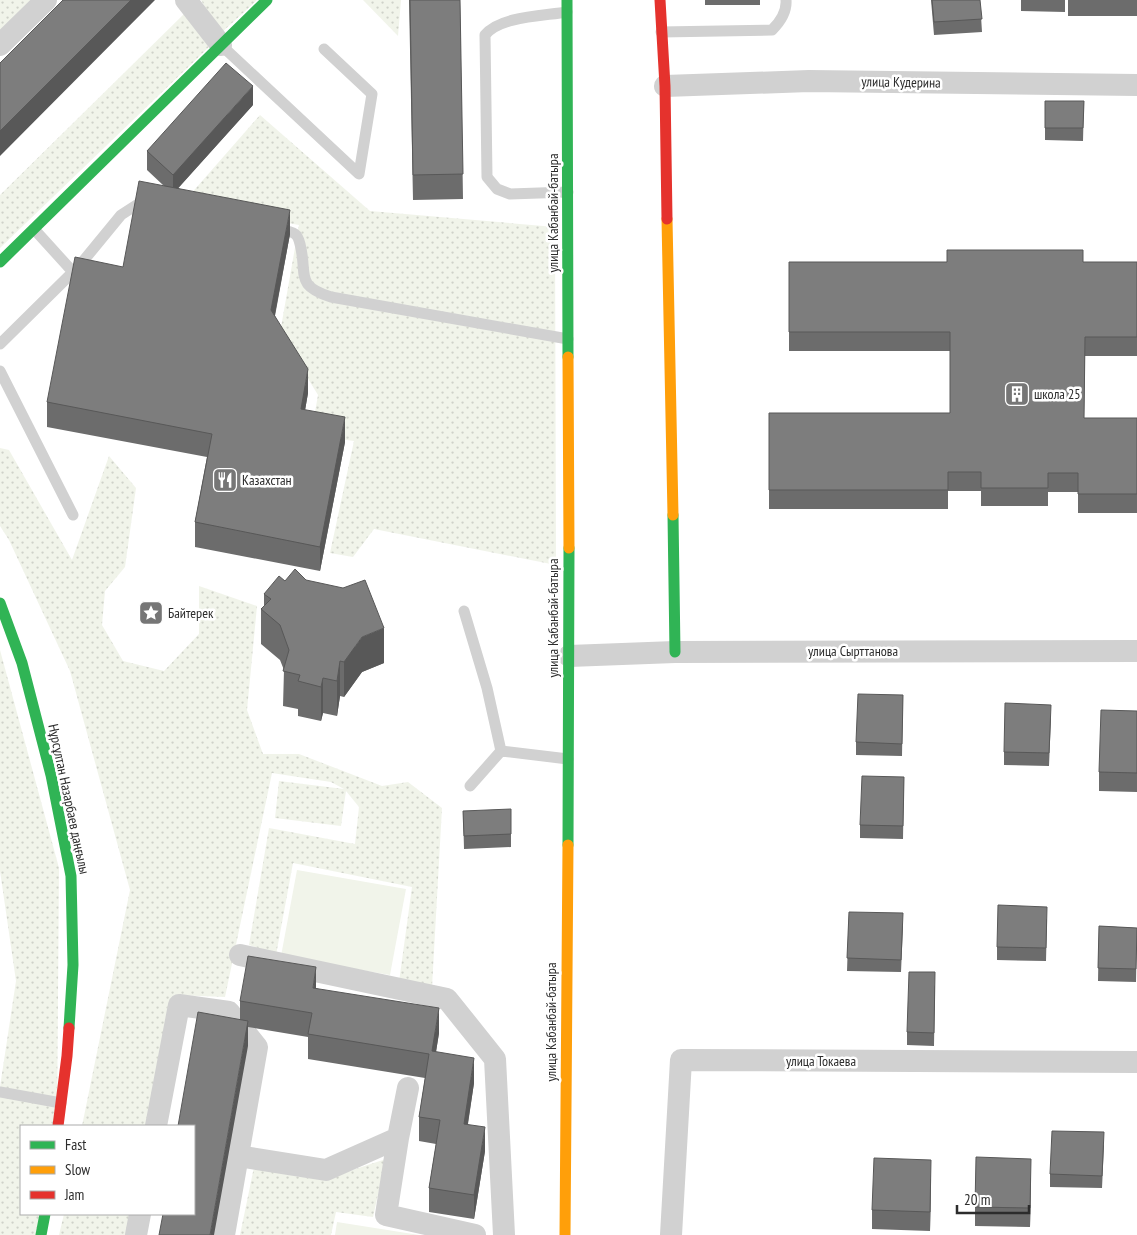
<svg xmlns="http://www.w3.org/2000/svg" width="1137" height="1235" viewBox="0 0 1137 1235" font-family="'PT Sans Narrow',sans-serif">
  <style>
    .grass { fill: url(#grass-dots) }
    .pitch { fill: #f1f4ea }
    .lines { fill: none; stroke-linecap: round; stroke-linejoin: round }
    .lane { stroke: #d1d1d1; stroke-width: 11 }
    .street { stroke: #d1d1d1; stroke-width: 22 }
    .fast { stroke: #30b455; stroke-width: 11 }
    .slow { stroke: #ff9f0a; stroke-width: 11 }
    .jam { stroke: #e5322d; stroke-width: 11 }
    .wall { fill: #6c6c6c }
    .shaded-wall { fill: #585858 }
    .building { fill: #7d7d7d; stroke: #585858 }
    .labels { text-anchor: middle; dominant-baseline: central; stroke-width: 5; stroke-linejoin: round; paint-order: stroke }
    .street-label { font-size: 14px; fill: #2c2c2c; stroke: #fff }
    .poi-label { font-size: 14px; fill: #2c2c2c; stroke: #fff; text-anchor: start }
  </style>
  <defs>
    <pattern id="grass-dots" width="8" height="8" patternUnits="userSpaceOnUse" patternTransform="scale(1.25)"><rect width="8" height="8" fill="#f1f4ea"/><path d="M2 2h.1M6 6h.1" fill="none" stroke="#cfd1c9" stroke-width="1.8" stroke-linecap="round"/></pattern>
  </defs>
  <rect width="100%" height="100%" fill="#fff"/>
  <!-- grass -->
  <path class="grass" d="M0 0H34L0 36Z
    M201 0H257L220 34Z
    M363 0H401L398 36Z
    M186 12 211 45 0 248V195Z
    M260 115 370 211 555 227 556 565 374 529 353 557 330 553 354 441 311 435 318 395 280 333 299 225 182 204Z
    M0 448 9 450 72 560 109 456 136 488 125 567 105 591 102 625 123 661 164 671 199 634V586L257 606 247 710 263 754H299L382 786 408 782 442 808 432 987 399 982 412 887 293 863 276 955 249 945 269 828 355 844 359 807 346 791 341 826 275 818 279 781 344 789 331 782 272 773 225 997 174 995 150 1126H82L130 890 70 671 9 540 0 526Z
    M0 650 59 868 57 1126H21V1214H42L38 1235H0V1087L16 981 0 871Z
    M386 1159 373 1217 336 1212 331 1235H240L254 1167 328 1178Z
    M64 1214H134L130 1235H59Z"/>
  <!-- pitch -->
  <path class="pitch" d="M297 870 406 889 390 975 281 956Z
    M337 1222 419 1235H335Z"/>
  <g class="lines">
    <!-- lane -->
    <path class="lane" d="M567 12C544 16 500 16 485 35L487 177 497 189 510 194 568 192
      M661 32 772 30C780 22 787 12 786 0
      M221 45 359 174 372 94 324 49
      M275 229C281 230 290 230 295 234 298 236 299 240 300 244 308 275 294 285 331 297L568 339
      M75 271 121 215 138 204H149
      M0 344 73 272 34 229
      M0 371 73 515
      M464 611 487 688 501 751
      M470 786 501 751 568 759
      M0 1092 61 1103"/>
    <!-- street -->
    <path class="street" d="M186 0 221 45
      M0 45 46 0
      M665 86 809 81 1137 85
      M569 656 675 652 1137 651
      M240 955 447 999 495 1059 504 1235
      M156 1126 179 1005 229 1012 257 1047 224 1235
      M398 1138 408 1088
      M238 1156 326 1170 398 1138 386 1215 475 1235
      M136 1235 140 1214
      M671 1235 681 1060 1137 1062"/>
    <!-- fast -->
    <path class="fast" d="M567 0 568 357
      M0 262 267 0
      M673 515 675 652
      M0 603 22 663 51 775 71 876 73 965 69 1028
      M568 845 569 548
      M41 1235 45 1214"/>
    <!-- slow -->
    <path class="slow" d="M667 219 673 515
      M568 357 569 548
      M565 1235 568 845"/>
    <!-- jam -->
    <path class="jam" d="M660 0 665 86 667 219
      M58 1126 67 1056 69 1028"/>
  </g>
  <!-- wall -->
  <path class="wall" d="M409 0H460L463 199 413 200Z
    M705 0H760V5H705Z
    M931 0H980L982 32 934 35Z
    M1021 0H1065V12L1021 11Z
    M1068 0H1137V16H1068Z
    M1045 101H1084L1083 141 1045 140Z
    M253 105 178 188 290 234 275 316 308 393 305 410 345 442 320 571 195 547V522L207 457 47 427V402L123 267 164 186 147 170V151Z
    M789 262H1137V356H1085L1084 418H1137V513H1078V492H1048V506H981V491H948V509H769V413H950V351H789Z
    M264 594 384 663 362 672 344 697 340 696 337 716 323 713 321 721 298 716V709L283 706 284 670 280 660 261 644V609L264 606Z
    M903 695 902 756 856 755V742Z
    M1137 711V792L1099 791V772Z
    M1051 718 1049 766 1004 765V752Z
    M904 777 903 839 860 838V825Z
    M463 811 511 834V847L464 849Z
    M849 912 903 926 901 972 847 971Z
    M1047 919 1046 961 997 960V947Z
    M1099 926 1137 928 1136 982 1098 981Z
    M935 985 934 1046 907 1045V1032Z
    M316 988 439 1033 436 1052 474 1083 468 1124 485 1151 474 1219 429 1212V1188L436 1144 419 1141V1117L425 1078 308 1059V1037L248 1027V1046L240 1020V1001Z
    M1104 1145 1102 1188 1050 1187V1174Z
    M1031 1178 1030 1227 975 1226V1207Z
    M931 1179 930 1231 872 1229V1210Z"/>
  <!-- shaded-wall -->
  <path class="shaded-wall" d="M131 0H155L0 156V131Z
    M253 86V105L173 194V175Z
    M290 210V234L271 335V310Z
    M308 369V393L301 434V409Z
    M345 417V442L320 571V547Z
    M384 628V663L362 672 344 697V662L362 637Z
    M340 661V696L337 716V681Z
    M323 678V713L321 721V687Z
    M316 967V991L313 988Z
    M439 1008V1033L432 1076V1051Z
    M248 1021V1046L214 1235H210Z
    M474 1058V1083L464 1148V1124Z
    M485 1127V1151L474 1219V1195Z
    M1031 1159V1178L1030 1227V1208Z
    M931 1160V1179L930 1231V1212Z"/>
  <!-- building -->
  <path class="building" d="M63 0H131L0 131V63Z
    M410 0H460L463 174 413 175Z
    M932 0H980L982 19 934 22Z
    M226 63 253 86 173 175 147 151Z
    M1045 101H1084L1083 128H1045Z
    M139 181 290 210 271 310 308 369 301 409 345 417 320 547 195 522 212 434 47 402 75 257 123 267Z
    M947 250H1083V262H1137V337H1085L1084 418H1137V494H1078V473H1048V488H981V472H948V490H769V413H950V332H789V262H947Z
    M295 569 306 580 343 588 365 580 384 628 362 637 344 662 340 661 337 681 323 678 321 687 298 681 300 675 283 671 289 650 280 625 261 609 271 599 264 594 279 576 285 581Z
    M858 694 903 695 902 744 856 742Z
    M1005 703 1051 705 1049 753 1004 752Z
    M1101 710 1137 711V773L1099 772Z
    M862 776 904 777 903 826 860 825Z
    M511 809V834L464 836 463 811Z
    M998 905 1047 907 1046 948 997 947Z
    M849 912 903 913 901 960 847 958Z
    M1099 926 1137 928 1136 969 1098 968Z
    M248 956 316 967 313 988 439 1008 432 1051 474 1058 464 1124 485 1127 474 1195 429 1188 440 1120 419 1117 429 1054 308 1034 312 1013 240 1001Z
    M909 972H935L934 1033 907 1032Z
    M198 1012 248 1021 210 1235H159L163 1214H194V1126H178Z
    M1052 1131 1104 1132 1102 1176 1050 1174Z
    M976 1157 1031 1159 1030 1208 975 1207Z
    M874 1158 931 1160 930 1212 872 1210Z"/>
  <!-- icons -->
  <defs>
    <symbol id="building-square" viewBox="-11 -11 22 22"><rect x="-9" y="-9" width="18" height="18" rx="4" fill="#767676" stroke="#fff"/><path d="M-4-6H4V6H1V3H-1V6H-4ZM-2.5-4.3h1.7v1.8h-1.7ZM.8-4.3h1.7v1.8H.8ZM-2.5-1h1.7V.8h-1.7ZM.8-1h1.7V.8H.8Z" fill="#fff"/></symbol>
    <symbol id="restaurant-square" viewBox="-11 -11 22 22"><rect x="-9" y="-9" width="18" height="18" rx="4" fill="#767676" stroke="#fff"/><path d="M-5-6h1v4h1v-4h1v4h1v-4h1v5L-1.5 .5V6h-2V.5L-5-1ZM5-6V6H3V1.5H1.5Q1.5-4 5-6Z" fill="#fff"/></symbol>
    <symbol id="sight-square" viewBox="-11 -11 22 22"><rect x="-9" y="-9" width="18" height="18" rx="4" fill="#767676" stroke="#fff"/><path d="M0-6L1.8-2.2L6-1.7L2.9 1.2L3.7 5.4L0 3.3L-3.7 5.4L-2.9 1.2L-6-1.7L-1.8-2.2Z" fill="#fff"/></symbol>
  </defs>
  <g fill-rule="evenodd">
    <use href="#building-square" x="1003" y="380" width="28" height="28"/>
    <use href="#restaurant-square" x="211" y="466" width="28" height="28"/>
    <use href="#sight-square" x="137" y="599" width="28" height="28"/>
  </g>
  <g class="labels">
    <!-- street labels -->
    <g class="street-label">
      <text transform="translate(901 82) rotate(1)">улица Кудерина</text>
      <text transform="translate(553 213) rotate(-90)">улица Кабанбай-батыра</text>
      <text transform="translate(553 618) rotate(-90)">улица Кабанбай-батыра</text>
      <text x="853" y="651">улица Сырттанова</text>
      <text transform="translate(69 799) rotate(78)">Нұрсұлтан Назарбаев даңғылы</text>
      <text transform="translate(551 1022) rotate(-90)">улица Кабанбай-батыра</text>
      <text x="821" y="1061">улица Токаева</text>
    </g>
    <!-- poi labels -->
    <g class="poi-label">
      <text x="1034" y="394">школа 25</text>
      <text x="242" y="480">Казахстан</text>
      <text x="168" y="613">Байтерек</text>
    </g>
  </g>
  <!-- legend -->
  <rect x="20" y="1125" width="175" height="90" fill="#ffffff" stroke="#ababab"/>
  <rect x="30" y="1141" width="25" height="8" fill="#30b455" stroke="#ababab"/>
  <text x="65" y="1150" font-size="15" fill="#2c2c2c">Fast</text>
  <rect x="30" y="1166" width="25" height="8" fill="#ff9f0a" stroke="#ababab"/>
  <text x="65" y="1175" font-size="15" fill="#2c2c2c">Slow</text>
  <rect x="30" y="1191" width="25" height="8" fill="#e5322d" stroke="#ababab"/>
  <text x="65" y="1200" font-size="15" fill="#2c2c2c">Jam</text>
  <!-- scale -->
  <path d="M957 1205v8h72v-8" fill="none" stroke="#2c2c2c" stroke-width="2.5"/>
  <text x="964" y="1205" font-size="15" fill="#2c2c2c" stroke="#ffffff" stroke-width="4" paint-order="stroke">20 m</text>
</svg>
